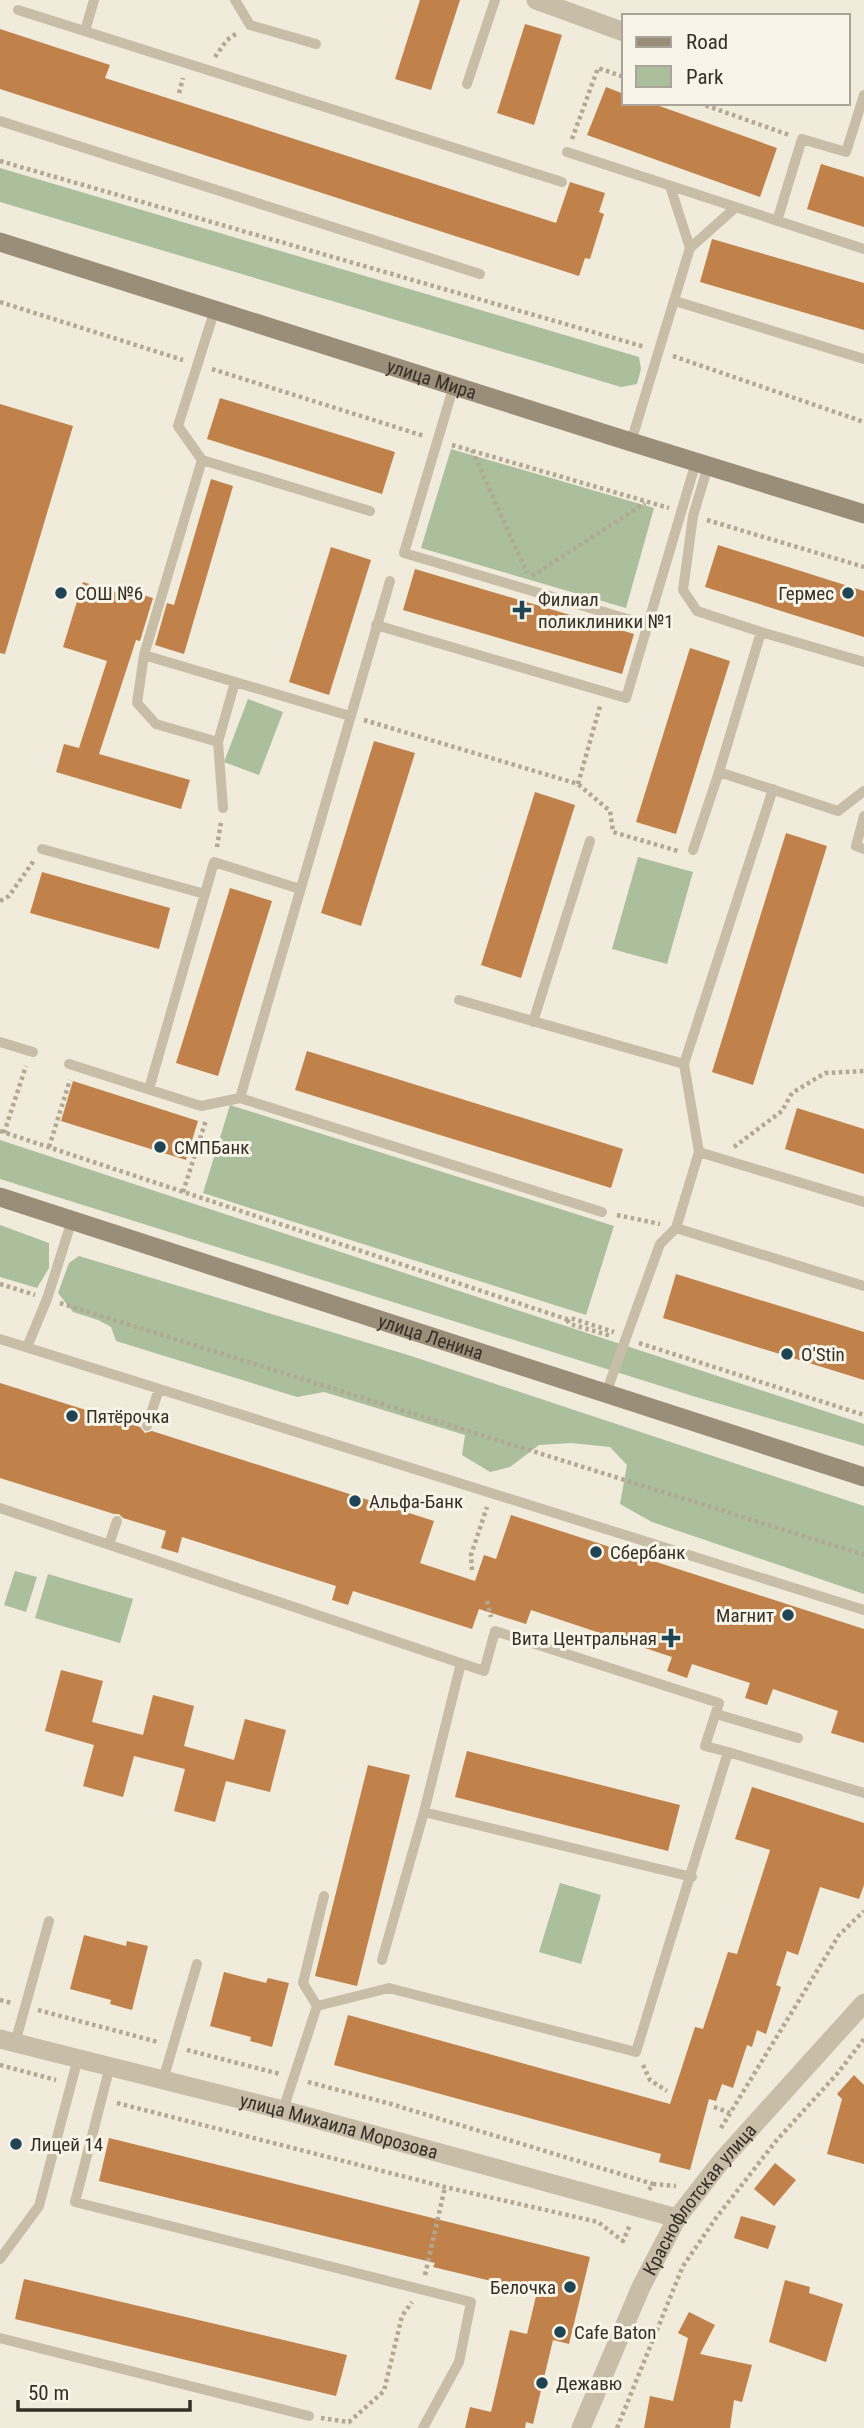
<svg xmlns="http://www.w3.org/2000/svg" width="864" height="2428" viewBox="0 0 864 2428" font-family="'Roboto Condensed',sans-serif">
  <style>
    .green { fill: #abbf9c }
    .building { fill: #c0824a }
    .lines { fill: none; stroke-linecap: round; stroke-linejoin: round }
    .path { stroke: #b3a892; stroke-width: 4.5; stroke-dasharray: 3.5 3.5; stroke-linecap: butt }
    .service { stroke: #c8bea8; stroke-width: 10 }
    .minor { stroke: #c8bea8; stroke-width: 19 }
    .tertiary { stroke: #c8bea8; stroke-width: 19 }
    .secondary { stroke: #9b8e79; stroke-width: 19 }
    .poi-dot { fill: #1f4454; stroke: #f8f4e7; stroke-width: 2.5 }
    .labels { text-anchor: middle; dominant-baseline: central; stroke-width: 6; stroke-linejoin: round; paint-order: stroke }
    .street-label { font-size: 19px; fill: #352f28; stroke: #f8f4e7 }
    .poi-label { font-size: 19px; fill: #352f28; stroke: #f8f4e7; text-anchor: start }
  </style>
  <rect width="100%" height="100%" fill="#f0ebdb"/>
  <!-- green -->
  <path class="green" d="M0 168 639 357 641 369 637 384 621 387 0 202Z
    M451 449 654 508 626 608 421 548Z
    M248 699 283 712 259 775 224 762Z
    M638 857 693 872 667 964 612 949Z
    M230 1105 614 1226 586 1315 203 1193Z
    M0 1140 864 1424V1446L696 1397 0 1179Z
    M0 1225 49 1243V1268L37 1288 0 1277Z
    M79 1256 408 1355 864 1506V1594L652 1522 620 1504 627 1465 610 1447 571 1443 539 1445 510 1467 490 1472 462 1455 465 1435 324 1392 297 1397 116 1341 111 1327 98 1320 73 1312 58 1293 69 1263Z
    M15 1571 37 1577 26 1612 4 1605Z
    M48 1574 133 1599 120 1643 35 1618Z
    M560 1883 601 1895 581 1964 539 1952Z"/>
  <!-- building -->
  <path class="building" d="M420 0H460L431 90 395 79Z
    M525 24 562 35 534 125 497 113Z
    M0 29 110 65 105 78 556 223 570 182 605 193 599 212 604 214 590 259 585 258 579 276 0 89Z
    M606 87 624 94V103H651L777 148 760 197 587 135Z
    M821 164 864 177V227L807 209Z
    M712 239 864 283V330L700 282Z
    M220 398 395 452 382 494 207 439Z
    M0 404 73 426 5 654 0 653Z
    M211 479 233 486 184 654 155 645 167 603 174 605Z
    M718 545 864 591V637L705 587Z
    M331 547 371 560 329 695 289 682Z
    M415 569 634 634 622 674 403 610Z
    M83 582 128 596 130 591 153 598 140 641 136 640 99 754 190 780 181 809 56 772 64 744 79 748 107 661 63 647Z
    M690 648 730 661 676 834 636 822Z
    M374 741 415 753 361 926 321 913Z
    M535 792 575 805 521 978 481 965Z
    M786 833 827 846 753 1085 712 1072Z
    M42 872 170 908 159 949 30 913Z
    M230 888 272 901 218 1076 176 1063Z
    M307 1051 623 1149 611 1188 295 1090Z
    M73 1081 198 1121 186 1160 61 1121Z
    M797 1108 864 1129V1174L785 1149Z
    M676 1274 864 1332V1380L663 1318Z
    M0 1383 140 1427 145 1433 152 1431 434 1521 420 1563 475 1581 484 1555 496 1559 511 1515 864 1629V1743L831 1733 838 1711 773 1689 767 1705 745 1698 750 1683 692 1664 687 1678 667 1671 672 1657 531 1610 526 1624 479 1609 472 1629 353 1591 348 1605 332 1600 336 1586 182 1537 178 1553 161 1548 166 1531 123 1518 119 1514H114L0 1478Z
    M61 1670 103 1681 92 1722 143 1735 153 1695 194 1706 184 1746 234 1760 245 1719 286 1730 270 1792 226 1781 215 1822 174 1811 185 1769 134 1756 123 1797 83 1786 94 1745 45 1731Z
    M467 1751 680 1805 668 1851 455 1797Z
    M368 1765 410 1775 357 1986 315 1976Z
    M752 1787 864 1823V1885L859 1899 820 1887 798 1955 787 1951 776 1985 781 1987 766 2034 757 2030 752 2047 747 2045 733 2088 722 2084 716 2101 709 2099 690 2170 659 2162 661 2154 334 2065 348 2015 670 2104 695 2027 703 2029 728 1952 737 1954 770 1850 735 1839Z
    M84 1935 126 1946 127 1941 148 1946 132 2010 110 2004 111 2000 70 1989Z
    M224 1972 266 1983 268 1978 289 1983 272 2047 250 2041 251 2037 210 2026Z
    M854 2075 864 2085V2164L827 2154 842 2099 837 2094Z
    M109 2138 590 2257 569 2344 553 2340 533 2424 526 2422 525 2428H465L470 2407 491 2412 510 2330 527 2334 537 2292 433 2267 435 2263 99 2181Z
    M775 2163 796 2180 774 2206 754 2189Z
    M741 2216 776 2226 768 2249 734 2238Z
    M24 2279 347 2355 336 2396 15 2319Z
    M785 2280 810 2287 809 2293 843 2304 826 2362 769 2342Z
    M689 2312 715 2325 700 2354 752 2365 742 2402 734 2400 730 2428H644L650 2396 673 2401 688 2338 678 2333Z"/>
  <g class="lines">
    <!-- path -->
    <path class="path" d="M215 57 227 40 237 33
      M179 93 183 78
      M699 103 789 135
      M572 139 598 68 624 77
      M0 161 645 347
      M0 302 183 360
      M673 356 864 422
      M212 369 424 436
      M452 445 669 508
      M472 450 527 573
      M707 520 864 567
      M532 576 645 503
      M364 720 578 784 610 811 613 832 678 851
      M578 784 600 706
      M217 847 221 822
      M0 901 9 896 35 859
      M0 1131 566 1319H574L614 1332
      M4 1133 26 1066
      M49 1147 70 1080
      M734 1147 782 1111 792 1093 825 1073 864 1071
      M183 1192 206 1120
      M617 1215 660 1224
      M0 1284 35 1295
      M60 1303 864 1555
      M567 1320 570 1324 611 1336
      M639 1343 864 1415
      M472 1570 471 1555 487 1507
      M487 1601 491 1617
      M0 2000 12 2003
      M38 2010 158 2042
      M187 2050 280 2074
      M0 2065 56 2080
      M643 2065 650 2080 667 2091
      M308 2082 391 2104 653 2184
      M117 2103 445 2187 598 2222 623 2241 630 2225
      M714 2107 730 2113
      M721 2128 839 1935 864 1911
      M649 2190 653 2184 676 2186
      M425 2275 445 2187
      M321 2418 349 2422 384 2391 402 2316 412 2302
      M617 2428 683 2266 716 2218 776 2141 837 2074 864 2039"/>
    <!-- service -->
    <path class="service" d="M235 0 250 25 316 44
      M18 10 562 182
      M85 31 94 0
      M467 84 495 0
      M0 121 480 274
      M567 152 864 249
      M777 221 802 139 846 152 864 95
      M690 248 736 207
      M675 301 864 359
      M215 309 178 426 202 460 144 655 350 716
      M454 385 404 553 648 625
      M631 442 690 248 670 186
      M202 460 370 511
      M708 466 693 516 683 590 697 611 761 632 719 772 838 811 864 791
      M376 625 626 698 696 462
      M761 632 864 662
      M144 655 137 703 156 724 218 742 223 808
      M218 742 235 682
      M864 816 856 846 864 849
      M42 849 205 894
      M693 850 719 772
      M459 1000 684 1064
      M533 1022 590 841
      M0 1042 33 1052
      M69 1064 201 1106 240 1098 390 581
      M149 1089 214 862 300 889
      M240 1098 602 1212
      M699 1152 684 1064 773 789
      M676 1228 864 1286
      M0 1339 864 1610
      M27 1347 47 1299 72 1220
      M606 1393 660 1244 676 1228 699 1152 864 1202
      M147 1426 159 1389
      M0 1508 484 1671 495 1631 719 1703 705 1746 728 1752
      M109 1544 117 1521
      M716 1714 798 1738
      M424 1812 461 1663
      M382 1960 424 1812 692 1877
      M317 2006 389 1988 636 2052 728 1752 864 1793
      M15 2043 49 1921
      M110 2066 75 2202 471 2302 459 2362 423 2428
      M163 2080 197 1964
      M283 2110 317 2006 303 1983 324 1896
      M0 2259 39 2206 78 2058
      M0 2338 309 2416"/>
    <!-- minor -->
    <g class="minor">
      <path d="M536 0 624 32"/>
      <path id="s1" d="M0 2039 283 2110 677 2218"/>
    </g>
    <!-- tertiary -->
    <path class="tertiary" id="s2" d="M581 2428 641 2287 677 2218 723 2159 864 2003"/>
    <!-- secondary -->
    <g class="secondary">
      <path id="s3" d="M0 242 631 442 864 514"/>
      <path id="s4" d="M0 1197 864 1477"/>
    </g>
  </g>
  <!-- markers -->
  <g class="poi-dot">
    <circle cx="61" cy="593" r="7"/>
    <circle cx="848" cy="593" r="7"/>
    <path d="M518.5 599.5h7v7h7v7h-7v7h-7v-7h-7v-7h7z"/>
    <circle cx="160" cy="1147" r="7"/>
    <circle cx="787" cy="1354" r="7"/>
    <circle cx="72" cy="1416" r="7"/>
    <circle cx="355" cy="1501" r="7"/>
    <circle cx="596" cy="1552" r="7"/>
    <circle cx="788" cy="1615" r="7"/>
    <path d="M667.5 1627.5h7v7h7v7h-7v7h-7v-7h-7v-7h7z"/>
    <circle cx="16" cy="2144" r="7"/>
    <circle cx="570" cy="2287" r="7"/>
    <circle cx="560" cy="2332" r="7"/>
    <circle cx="542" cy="2383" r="7"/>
  </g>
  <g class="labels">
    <!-- street labels -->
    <g class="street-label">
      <text stroke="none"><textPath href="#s3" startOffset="453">улица Мира</textPath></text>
      <text stroke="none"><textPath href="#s4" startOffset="453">улица Ленина</textPath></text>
      <text stroke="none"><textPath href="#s1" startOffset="350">улица Михаила Морозова</textPath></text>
      <text stroke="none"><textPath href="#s2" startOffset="259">Краснофлотская улица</textPath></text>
    </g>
    <!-- poi labels -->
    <g class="poi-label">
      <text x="75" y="593">СОШ №6</text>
      <text x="834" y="593" text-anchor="end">Гермес</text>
      <text x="538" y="599">Филиал<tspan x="538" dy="22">поликлиники №1</tspan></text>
      <text x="174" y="1147">СМПБанк</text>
      <text x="801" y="1354">O'Stin</text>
      <text x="86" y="1416">Пятёрочка</text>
      <text x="369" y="1501">Альфа-Банк</text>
      <text x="610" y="1552">Сбербанк</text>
      <text x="774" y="1615" text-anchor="end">Магнит</text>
      <text x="657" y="1638" text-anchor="end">Вита Центральная</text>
      <text x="30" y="2144">Лицей 14</text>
      <text x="556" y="2287" text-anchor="end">Белочка</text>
      <text x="574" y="2332">Cafe Baton</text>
      <text x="556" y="2383">Дежавю</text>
    </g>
  </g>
  <!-- legend -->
  <rect x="622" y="14" width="228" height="91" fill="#f8f4e7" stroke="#aaa59b" stroke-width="2"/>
  <rect x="636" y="37" width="35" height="10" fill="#9b8e79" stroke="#aaa59b" stroke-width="2"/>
  <text x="686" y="49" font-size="21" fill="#352f28">Road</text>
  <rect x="636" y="66" width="35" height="21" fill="#abbf9c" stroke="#aaa59b" stroke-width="2"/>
  <text x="686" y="84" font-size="21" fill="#352f28">Park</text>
  <!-- scale -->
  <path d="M18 2400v10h172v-10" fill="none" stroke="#352f28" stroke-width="3.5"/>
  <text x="28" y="2400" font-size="21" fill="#352f28" stroke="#f8f4e7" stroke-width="5" paint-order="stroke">50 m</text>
</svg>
